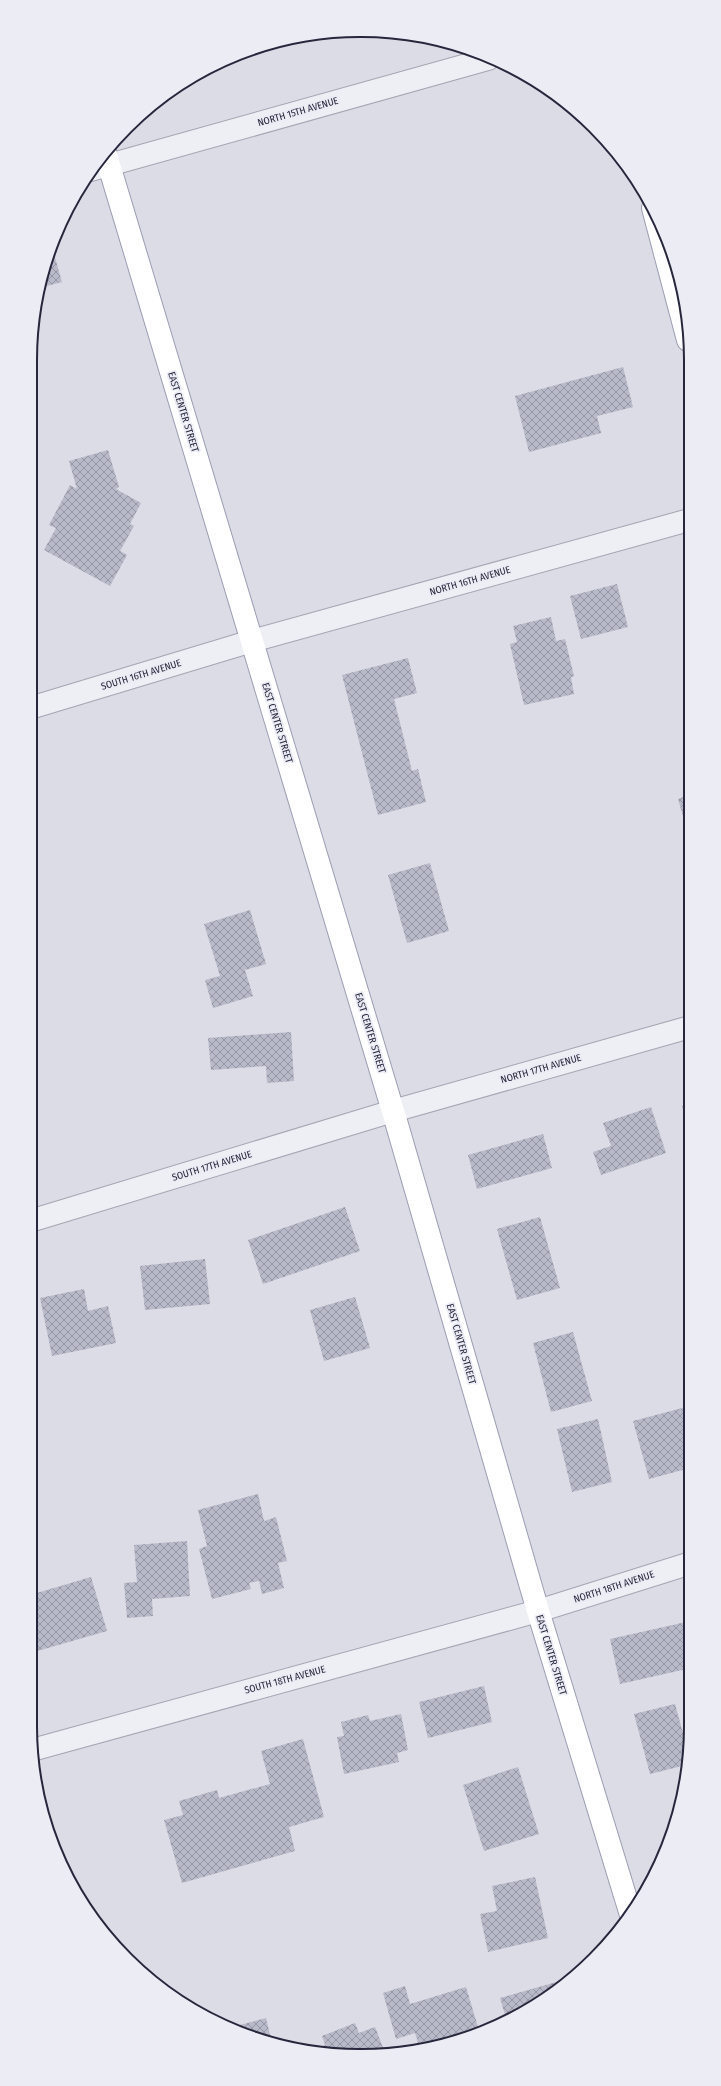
<svg xmlns="http://www.w3.org/2000/svg" width="721" height="2086" viewBox="0 0 721 2086" font-family="'Fira Sans Condensed',sans-serif">
  <style>
    .building { fill: url(#building-cross-hatch) }
    .lines { fill: none; stroke-linecap: round; stroke-linejoin: round }
    .minor-casing { stroke: #a5a5b3; stroke-width: 24 }
    .major-casing { stroke: #9b9db2; stroke-width: 24 }
    .minor { stroke: #eeeef5; stroke-width: 22 }
    .major { stroke: #fff; stroke-width: 22 }
    .labels { text-anchor: middle; dominant-baseline: central; stroke-width: 3.5; stroke-linejoin: round; paint-order: stroke }
    .street-label { font-size: 10px; fill: #26263c; stroke: #ebecf4 }
    .rim { fill: none; stroke: #26263c; stroke-width: 2 }
  </style>
  <defs>
    <pattern id="building-cross-hatch" width="8" height="8" patternUnits="userSpaceOnUse"><rect width="8" height="8" fill="#b9bac9"/><path d="M0 0l8 8M0 8l8-8" fill="none" stroke="#9697a4"/></pattern>
  </defs>
  <rect width="100%" height="100%" fill="#dcdce6"/>
  <!-- building -->
  <path class="building" d="M52 247 62 282 39 288 41 275Z
    M623 367 633 407 597 416 601 433 529 452 515 396Z
    M108 450 119 487 116 489 141 503 130 524 134 526 120 551 127 555 110 586 44 550 56 528 49 525 70 485 77 489 69 461Z
    M617 584 628 627 581 639 570 596Z
    M551 617 556 641 565 639 574 676 571 677 574 694 524 705 510 644 517 642 513 626Z
    M408 658 417 693 394 699 412 771 418 769 426 802 378 815 342 675Z
    M689 795V837L678 799Z
    M430 863 449 931 407 943 388 875Z
    M250 910 266 964 245 970 253 996 213 1008 205 980 220 976 204 924Z
    M291 1032 294 1081 267 1083 266 1066 211 1070 208 1038Z
    M30 1101 36 1118 30 1120Z
    M690 1104V1133H689L682 1106Z
    M651 1107 666 1153 601 1175 593 1152 611 1146 603 1123Z
    M543 1134 552 1168 477 1189 468 1155Z
    M345 1207 360 1251 263 1284 248 1240Z
    M540 1217 560 1288 517 1300 497 1229Z
    M205 1259 210 1304 145 1310 140 1266Z
    M84 1289 88 1311 108 1306 116 1343 52 1356 40 1298Z
    M355 1297 370 1348 324 1361 310 1310Z
    M573 1332 592 1401 551 1412 533 1343Z
    M690 1406V1468L649 1479 633 1421Z
    M598 1419 612 1482 572 1492 557 1429Z
    M258 1494 264 1521 276 1517 287 1561 278 1563 284 1588 262 1594 259 1581 249 1583 251 1589 212 1599 199 1549 207 1546 198 1510Z
    M187 1541 190 1596 152 1599 153 1616 127 1618 124 1583 137 1582 134 1545Z
    M91 1577 107 1631 34 1652 30 1640V1595Z
    M686 1622 691 1643V1668L620 1684 610 1639Z
    M484 1686 492 1722 428 1738 419 1702Z
    M675 1704 684 1737 690 1736 686 1765 650 1774 634 1714Z
    M401 1714 408 1750 397 1753 399 1762 344 1774 337 1737 344 1736 341 1722 368 1715 370 1721Z
    M303 1739 324 1817 289 1827 295 1851 182 1883 164 1820 183 1815 179 1801 217 1790 219 1798 270 1784 261 1751Z
    M518 1767 539 1834 484 1851 463 1785Z
    M52 1822 62 1862H61L55 1852 46 1823Z
    M535 1877 548 1938 488 1952 480 1914 497 1911 492 1886Z
    M567 1979 568 1981 544 2000 506 2018 500 1998Z
    M405 1986 410 2004 466 1987 478 2027 419 2046 415 2033 396 2039 383 1993Z
    M266 2018 271 2039 232 2027Z
    M355 2023 359 2033 375 2027 386 2055 318 2053 310 2051 325 2045 322 2036Z"/>
  <g class="lines">
    <defs>
      <path id="minor" d="M91 170 488 59
        M30 708 252 641 689 520
        M30 1221 393 1111 690 1027
        M32 1750 538 1611 691 1563"/>
      <path id="major" d="M105 152 393 1111 538 1611 631 1915
        M653 208 688 340"/>
    </defs>
    <!-- minor casing -->
    <use href="#minor" class="minor-casing"/>
    <!-- major casing -->
    <use href="#major" class="major-casing"/>
    <!-- minor -->
    <use href="#minor" class="minor"/>
    <!-- major -->
    <use href="#major" class="major"/>
  </g>
  <g class="labels">
    <!-- street labels -->
    <g class="street-label">
      <text transform="translate(298 112) rotate(-16)">NORTH 15TH AVENUE</text>
      <text transform="translate(183 412) rotate(73)">EAST CENTER STREET</text>
      <text transform="translate(470 581) rotate(-16)">NORTH 16TH AVENUE</text>
      <text transform="translate(141 675) rotate(-17)">SOUTH 16TH AVENUE</text>
      <text transform="translate(277 723) rotate(73)">EAST CENTER STREET</text>
      <text transform="translate(370 1033) rotate(73)">EAST CENTER STREET</text>
      <text transform="translate(541 1069) rotate(-16)">NORTH 17TH AVENUE</text>
      <text transform="translate(212 1166) rotate(-17)">SOUTH 17TH AVENUE</text>
      <text transform="translate(461 1344) rotate(74)">EAST CENTER STREET</text>
      <text transform="translate(614 1587) rotate(-18)">NORTH 18TH AVENUE</text>
      <text transform="translate(551 1655) rotate(73)">EAST CENTER STREET</text>
      <text transform="translate(285 1680) rotate(-15)">SOUTH 18TH AVENUE</text>
    </g>
  </g>
  <!-- crop -->
  <path d="M0 0H721V2086H0ZM360 37H361A323 323 0 0 1 684 360V1726A323 323 0 0 1 361 2049H360A323 323 0 0 1 37 1726V360A323 323 0 0 1 360 37Z" fill="#ebecf4" fill-rule="evenodd"/>
  <path class="rim" d="M360 37H361A323 323 0 0 1 684 360V1726A323 323 0 0 1 361 2049H360A323 323 0 0 1 37 1726V360A323 323 0 0 1 360 37Z"/>
</svg>
